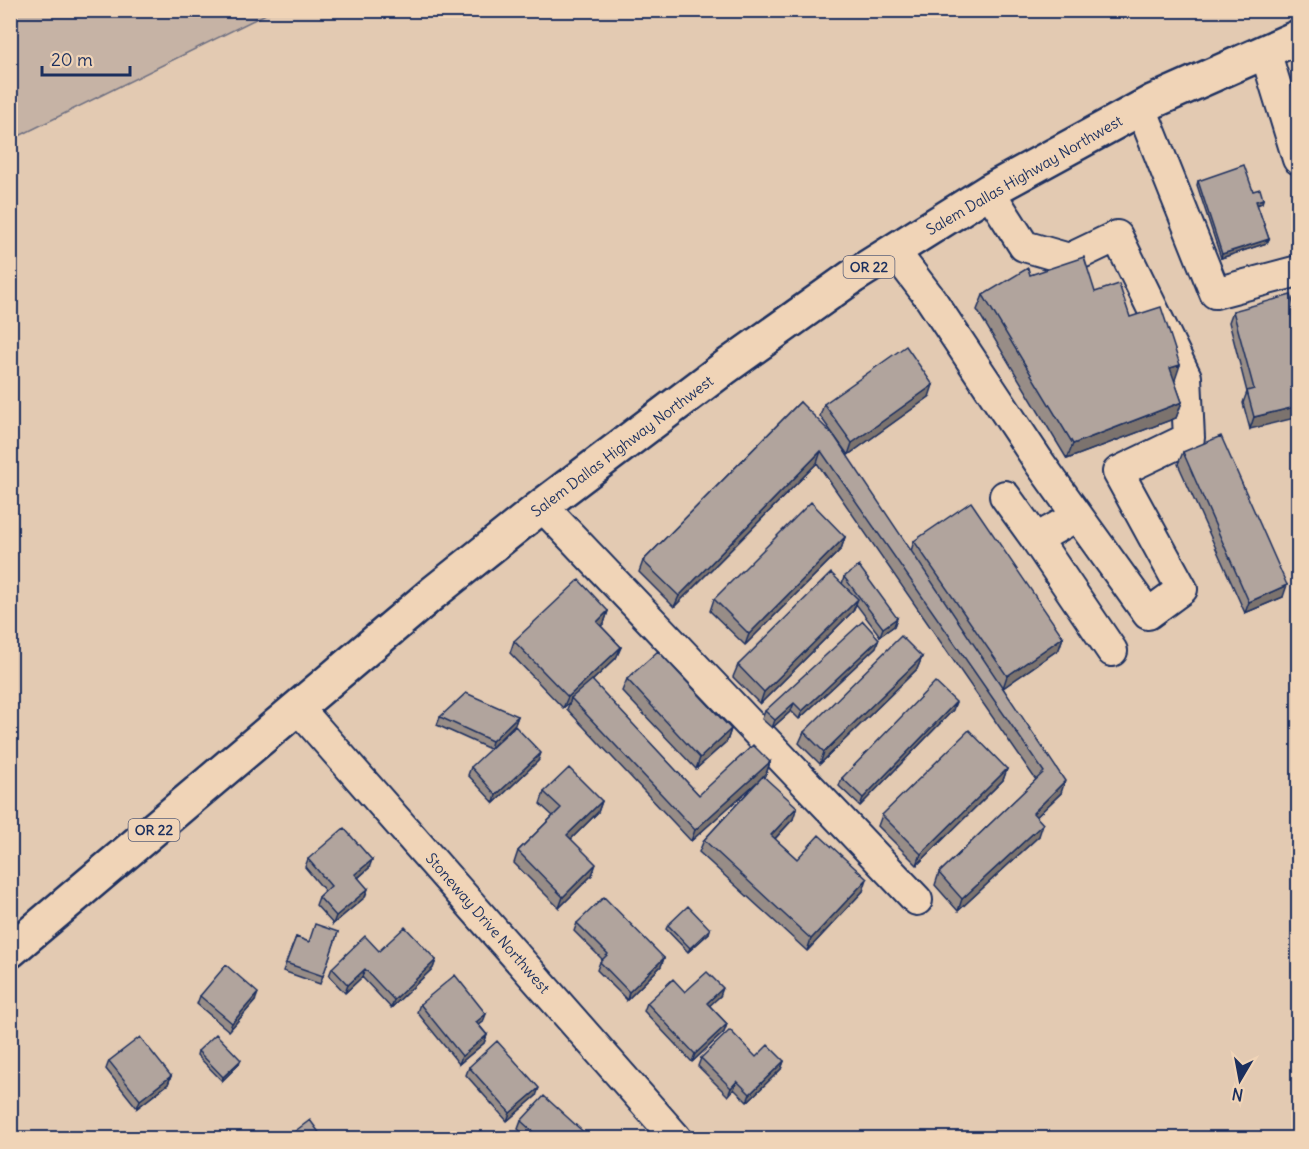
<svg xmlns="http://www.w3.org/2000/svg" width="1309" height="1149" viewBox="0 0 1309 1149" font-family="Delius,sans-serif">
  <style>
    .green { fill: #c6b3a5; stroke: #707182; stroke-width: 1.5 }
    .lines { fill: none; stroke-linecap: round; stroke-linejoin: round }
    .minor-casing { stroke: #1b2f5e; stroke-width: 34 }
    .highway-casing { stroke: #1b2f5e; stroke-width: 38 }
    .minor { stroke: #f0d4b7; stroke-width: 30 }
    .highway { stroke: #f0d4b7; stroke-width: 33 }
    .wall { fill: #988d87; stroke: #1b2f5e; stroke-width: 1.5 }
    .shaded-wall { fill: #7c736e; stroke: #1b2f5e; stroke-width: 1.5 }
    .building { fill: #b1a49d; stroke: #1b2f5e; stroke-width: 1.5 }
    .labels { text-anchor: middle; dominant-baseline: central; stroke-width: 5; stroke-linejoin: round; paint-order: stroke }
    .shield { fill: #f0d4b7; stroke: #5b6079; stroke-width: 1.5 }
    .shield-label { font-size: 14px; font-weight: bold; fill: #1b2f5e }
    .street-label { font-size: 15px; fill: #1b2f5e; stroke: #f0d4b7 }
  </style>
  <rect width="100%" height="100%" fill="#e3cab2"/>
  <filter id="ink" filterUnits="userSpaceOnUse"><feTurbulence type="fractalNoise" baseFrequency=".0167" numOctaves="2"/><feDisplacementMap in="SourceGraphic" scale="12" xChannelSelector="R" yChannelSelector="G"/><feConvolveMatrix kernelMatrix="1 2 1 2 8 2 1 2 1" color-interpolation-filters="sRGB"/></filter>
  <g filter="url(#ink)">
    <!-- green -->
    <path class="green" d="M11 10H272V11L11 140Z"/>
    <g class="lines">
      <defs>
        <path id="minor" d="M1265 51 1298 159
          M1141 108 1215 293 1298 271
          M894 251 930 298 1041 465 1148 614 1182 589 1118 472 1189 438 1186 377 1117 236 1069 259 1024 246 989 191
          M1005 496 1036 539
          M542 506 917 900
          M1077 516 1036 539 1112 651
          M298 708 676 1138"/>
        <path id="highway" d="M10 951 433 593 542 506 723 369 852 277 989 191 1154 101 1298 37"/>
      </defs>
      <!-- minor casing -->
      <use href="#minor" class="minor-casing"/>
      <!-- highway casing -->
      <use href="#highway" class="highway-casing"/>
      <!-- minor -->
      <use href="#minor" class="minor"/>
      <!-- highway -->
      <use href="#highway" class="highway"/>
    </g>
    <!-- wall -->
    <path class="wall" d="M1198 181 1253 191 1263 199 1262 203 1257 205 1269 239 1267 243 1221 258 1197 185Z
      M1030 275 1095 292 1130 317 1175 380H1174L1182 402 1176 418 1067 459 977 310 983 295Z
      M1233 311 1299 323 1250 429 1243 403 1247 392 1229 322Z
      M929 397 848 455 820 416 824 404Z
      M800 402 911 551 914 541 1063 637 1059 649 1003 688 1061 793 1036 817 1039 836 958 911 935 885 939 873 1036 780 817 463 674 607 639 572 643 561Z
      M1183 452 1283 597 1245 613 1178 464Z
      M845 537 841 549 745 645 710 611 714 599Z
      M844 577 897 618 894 626 880 636 856 604 853 611 760 704 733 677 738 665 842 584Z
      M608 611 604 623 601 626 621 647 616 658 592 681 699 795 770 762 766 774 764 776 793 819 775 839 797 859 863 891 807 951 699 852 704 840 761 778 691 841 567 709 570 702 563 708 510 653 514 641Z
      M876 647 799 719 791 711 772 728 762 719 765 711Z
      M922 657 917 669 820 764 799 743 804 732Z
      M627 679 731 729 727 741 696 769 622 691Z
      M953 710 860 806 839 786 842 778Z
      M518 716 515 724 490 749 437 725 440 717Z
      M538 761 494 803 468 775 471 767Z
      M1007 769 1003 780 917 865 878 826 882 815Z
      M544 792 602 801 598 812 571 839 592 875 559 908 514 863 518 851 553 816 540 804Z
      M308 859 369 868 358 878 365 897 333 924 316 905 319 897 325 891 305 867Z
      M577 923 664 958 661 966 627 1000 597 970 600 962 602 959 574 931Z
      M668 925 710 929 709 933 688 952 666 929Z
      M338 932 320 984 283 971 296 937 309 942Z
      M379 951 436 960 433 968 391 1008 362 977 345 993 329 976 332 968Z
      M685 992 720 996 709 1005 727 1024 724 1032 692 1062 644 1011 647 1003Z
      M200 996 255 1001 229 1031 197 1004Z
      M420 1004 483 1022 479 1025 487 1035 484 1043 459 1064 417 1012Z
      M198 1051 239 1064 222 1081 197 1055Z
      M756 1057 784 1061 781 1069 747 1102 734 1089 728 1096 698 1066 701 1058Z
      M109 1061 171 1076 168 1084 137 1108 106 1069Z
      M469 1067 536 1096 507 1121 466 1075Z
      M521 1121 590 1138H528L518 1129Z"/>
    <!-- shaded-wall -->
    <path class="shaded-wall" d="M1263 199 1262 203 1255 205 1256 201Z
      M1269 239 1267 243 1221 258 1222 254Z
      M1180 365 1175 380 1164 383 1170 368Z
      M933 385 929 397 848 455 852 443Z
      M1182 402 1176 418 1067 459 1073 444Z
      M1299 406V417L1250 429 1254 417Z
      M821 451 817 463 674 607 679 596Z
      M845 537 841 549 745 645 749 634Z
      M1287 585 1283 597 1245 613 1249 602Z
      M858 599 853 611 760 704 764 692Z
      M608 611 604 623 593 634 597 622Z
      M897 618 894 626 880 636 883 628Z
      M1063 637 1059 649 1003 688 1007 676Z
      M879 639 876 647 799 719 802 711Z
      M621 647 616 658 573 699 571 698 570 702 563 708 568 697Z
      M922 657 917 669 820 764 824 752Z
      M956 702 953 710 860 806 863 798Z
      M794 703 791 711 772 728 775 720Z
      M518 716 515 724 490 749 492 741Z
      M731 729 727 741 696 769 700 758Z
      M541 753 538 761 494 803 496 795Z
      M770 762 766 774 691 841 695 830Z
      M1007 769 1003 780 917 865 921 854Z
      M1065 781 1061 793 1028 825 1033 813Z
      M602 801 598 812 563 847 567 835Z
      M797 807 793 819 767 847 771 835Z
      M1043 824 1039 836 958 911 962 899Z
      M372 860 369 868 353 882 355 874Z
      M596 864 592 875 559 908 563 897Z
      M867 879 863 891 807 951 811 939Z
      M368 889 365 897 333 924 336 916Z
      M710 929 709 933 688 952 690 948Z
      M664 958 661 966 627 1000 629 992Z
      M436 960 433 968 391 1008 394 1000Z
      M365 969 362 977 345 993 348 985Z
      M723 988 720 996 704 1011 707 1003Z
      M258 993 255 1001 229 1031 232 1023Z
      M486 1014 483 1022 473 1030 476 1022Z
      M727 1024 724 1032 692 1062 695 1054Z
      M487 1035 484 1043 459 1064 462 1056Z
      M241 1060 239 1064 222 1081 223 1077Z
      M784 1061 781 1069 747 1102 750 1094Z
      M171 1076 168 1084 137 1108 140 1100Z
      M737 1081 734 1089 728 1096 731 1088Z
      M539 1088 536 1096 507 1121 510 1113Z"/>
    <!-- building -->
    <path class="building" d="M1244 165 1253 191 1260 189 1263 199 1256 201 1269 239 1222 254 1198 181Z
      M1084 257 1095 292 1119 284 1130 317 1161 307 1180 365 1170 368 1182 402 1073 444 983 295 1028 268 1030 275Z
      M1291 295 1299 323V406L1254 417 1247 391 1254 389 1233 311Z
      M906 346 933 385 852 443 824 404Z
      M800 402 835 437 1065 781 1033 813 1043 824 962 899 939 873 1044 772 821 451 679 596 643 561Z
      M1221 436 1287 585 1249 602 1183 452Z
      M811 502 845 537 749 634 714 599Z
      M971 502 1063 637 1007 676 914 541Z
      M859 566 897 618 883 628 844 577Z
      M831 573 858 599 764 692 738 665Z
      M579 580 608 611 597 622 621 647 568 697 514 641Z
      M863 621 879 639 802 711 794 703 775 720 765 711Z
      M901 636 922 657 824 752 804 732Z
      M658 651 731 729 700 758 627 679Z
      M592 680 699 795 753 745 770 762 695 830 571 698Z
      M935 682 956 702 863 798 842 778Z
      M466 693 518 716 492 741 440 717Z
      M515 726 541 753 496 795 471 767Z
      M969 730 1007 769 921 854 882 815Z
      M569 768 602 801 567 835 596 864 563 897 518 851 561 808 544 792Z
      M763 776 797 807 771 835 797 859 819 835 867 879 811 939 704 840Z
      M344 828 372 860 355 874 368 889 336 916 319 897 331 886 308 859Z
      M604 897 664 958 629 992 600 962 608 954 577 923Z
      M688 906 710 929 690 948 668 925Z
      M315 924 338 932 323 976 286 963 296 937 309 942Z
      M405 927 436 960 394 1000 365 969 348 985 332 968 365 936 379 951Z
      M226 965 258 993 232 1023 200 996Z
      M707 972 723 988 707 1003 727 1024 695 1054 647 1003 673 979 685 992Z
      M455 975 486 1014 476 1022 487 1035 462 1056 420 1004Z
      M730 1030 756 1057 768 1045 784 1061 750 1094 737 1081 731 1088 701 1058Z
      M216 1034 241 1060 223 1077 198 1051Z
      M140 1037 171 1076 140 1100 109 1061Z
      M497 1041 539 1088 510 1113 469 1067Z
      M544 1096 590 1138H540L521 1121Z
      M310 1120 323 1138H286Z
      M49 1135 52 1138H45Z"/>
  </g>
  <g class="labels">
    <!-- shield labels -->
    <g class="shield">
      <rect x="843.5" y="256" width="51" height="22" rx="4.5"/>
      <rect x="128.5" y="819" width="51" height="22" rx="4.5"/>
    </g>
    <g class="shield-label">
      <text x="869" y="267">OR 22</text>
      <text x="154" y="830">OR 22</text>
    </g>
    <!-- street labels -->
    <g class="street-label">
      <text transform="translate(1024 175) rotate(-30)">Salem Dallas Highway Northwest</text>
      <text transform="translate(622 446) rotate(-37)">Salem Dallas Highway Northwest</text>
      <text transform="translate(488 923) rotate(49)">Stoneway Drive Northwest</text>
    </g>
  </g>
  <!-- margin -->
  <rect width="1309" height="1149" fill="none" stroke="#f0d4b7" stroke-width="36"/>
  <rect x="18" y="18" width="1273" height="1113" fill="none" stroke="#1b2f5e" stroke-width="2" filter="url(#ink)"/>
  <!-- north arrow -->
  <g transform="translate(1240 1080) rotate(190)" stroke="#f0d4b7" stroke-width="4.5" paint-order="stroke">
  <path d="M0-4.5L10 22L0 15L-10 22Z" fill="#1b2f5e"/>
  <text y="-9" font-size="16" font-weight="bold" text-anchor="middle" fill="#1b2f5e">N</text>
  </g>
  <!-- scale -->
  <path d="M42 66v9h88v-9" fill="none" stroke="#1b2f5e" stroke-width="3"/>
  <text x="51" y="66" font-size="18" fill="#1b2f5e" stroke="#f0d4b7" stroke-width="4.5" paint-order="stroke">20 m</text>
</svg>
